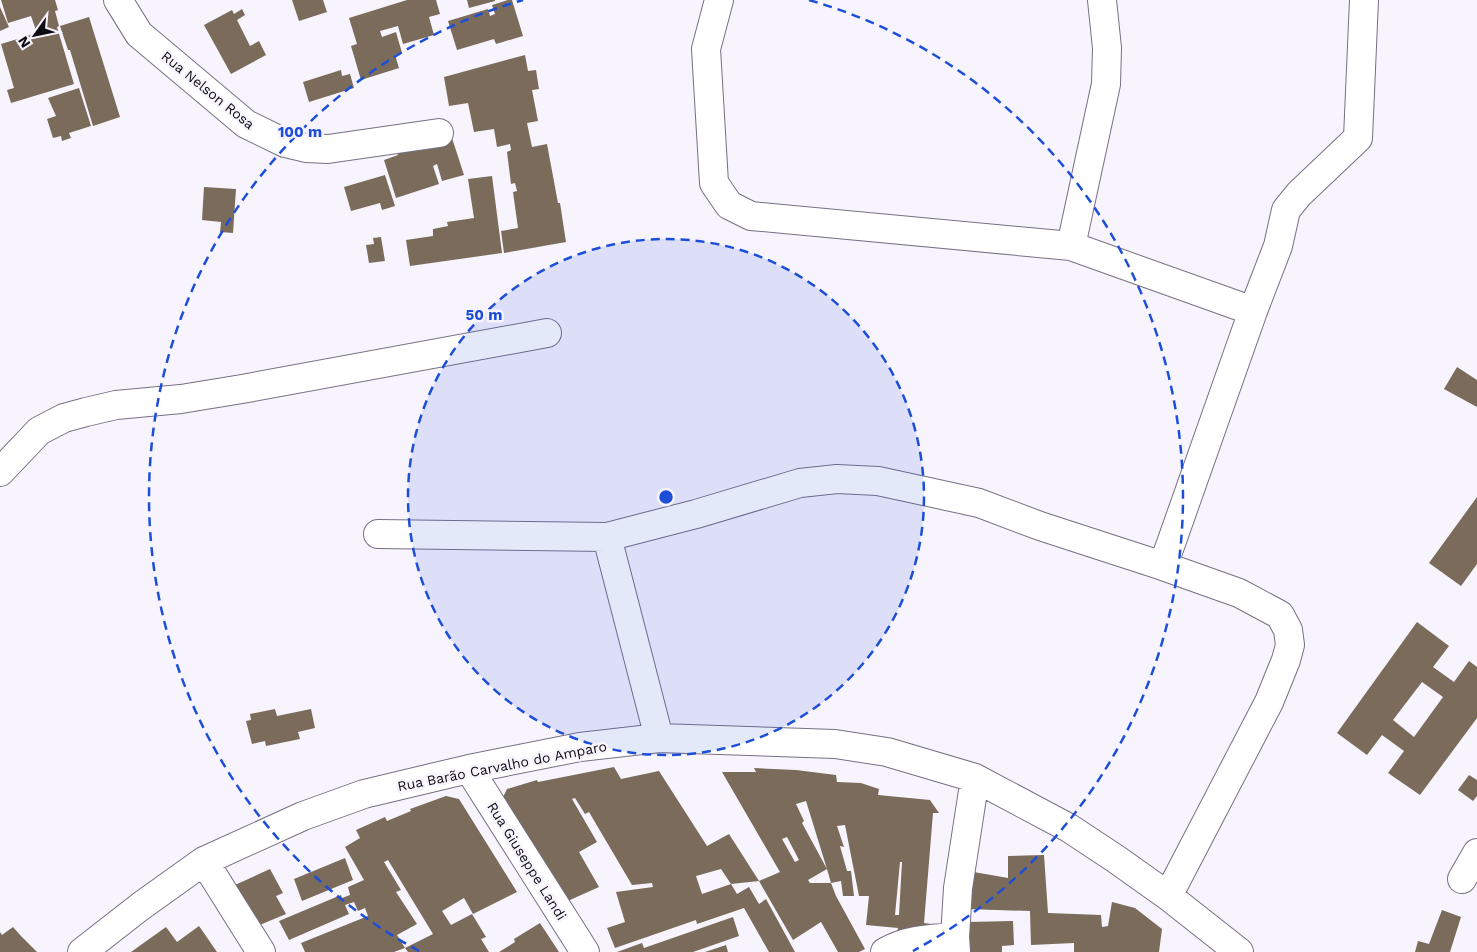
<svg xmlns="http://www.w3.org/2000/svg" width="1477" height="952" viewBox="0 0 1477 952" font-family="'Work Sans',sans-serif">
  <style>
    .building { fill: #7a6b5a; fill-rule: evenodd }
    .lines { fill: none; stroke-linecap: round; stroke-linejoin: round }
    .minor-casing { stroke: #767084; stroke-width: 30 }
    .minor { stroke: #fff; stroke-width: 28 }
    .ring { fill: none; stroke: #1d4ed8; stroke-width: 2.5; stroke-dasharray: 9 6 }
    .labels { text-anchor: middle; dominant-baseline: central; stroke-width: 5; stroke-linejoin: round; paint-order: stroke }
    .street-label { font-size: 14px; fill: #0e0c13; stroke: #f7f4fe }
    .centre { fill: #1d4ed8; stroke: #f7f4fe; stroke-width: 2.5 }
    .ring-label { font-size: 15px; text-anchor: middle; font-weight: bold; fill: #1d4ed8; stroke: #f7f4fe; stroke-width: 5; stroke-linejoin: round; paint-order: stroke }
  </style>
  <rect width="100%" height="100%" fill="#f7f4fe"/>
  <!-- building -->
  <path class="building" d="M1 0H55L58 10 55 11 59 26 57 27 74 84 11 103 7 90 14 88 1 44 37 33 31 16 8 23Z
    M292 0H323L327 12 299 21Z
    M407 0H436L440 14 429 17 434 35 403 44 398 26 380 31 382 37 396 32 402 53 395 55 399 68 361 80 351 46 357 44 349 18Z
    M467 0H495V1L469 8Z
    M508 0H512L523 36 496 44 494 39 457 50 448 21 488 9 490 16 495 14 492 5Z
    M0 7 9 27 0 31Z
    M242 9 245 15 237 20 250 46 259 41 266 55 231 74 204 25 232 10 234 14Z
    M89 17 120 117 93 126 70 50H68L60 26Z
    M525 55 528 71 536 70 539 89 532 90 538 121 527 123 532 147 547 144 558 203H560L566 242 504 253 501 231 518 228 513 192 517 191 515 183 511 184 507 152 511 150 510 144 497 147 494 129 474 132 468 103 449 106 444 77Z
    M341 70 342 76 350 74 354 88 309 102 303 82Z
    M79 88 91 126 69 133 71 138 62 141 61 136 53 138 47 119 56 116 48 98Z
    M451 135 464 175 442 181 437 164 433 166 439 184 396 198 384 160 398 155 397 152Z
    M385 175 395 206 382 210 380 203 351 211 344 187Z
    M492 176 502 253 410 266 406 240 433 236V229L448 226 447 222 474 218 468 179Z
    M204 187 236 189 233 233 220 232 221 222 202 220Z
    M381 237 385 261 369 263 366 245 374 244 373 238Z
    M1457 367 1477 380V407L1444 389Z
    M1477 497V564L1461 586 1429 563Z
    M1417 622 1449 646 1433 667 1454 682 1469 661 1477 667V718L1420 795 1388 773 1404 751 1382 735 1367 755 1337 733ZM1422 682 1443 697 1414 737 1393 720Z
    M275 709 277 716 311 709 315 728 298 732 300 739 266 746 265 741 252 744 246 721 251 720 250 714Z
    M614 767 621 779 659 771 707 846 729 834 759 881 780 872 722 772H756L754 768 796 770 836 775 837 782 861 783 879 789 878 795 930 800 939 813H933L924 923 931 924 930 935 897 932 898 928 866 925 869 896H859L845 825 837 826 844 847 840 846 847 871H851L854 896H843L841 881 831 883 827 869 808 880 810 883H831L836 896 865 949 859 952H838L821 922 793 940 759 881 731 884 721 869 696 876 702 894 731 884 737 894 749 887 759 904 766 899 795 952H769L744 908 697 924 696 920 615 948 607 928 625 922 616 892 653 887 652 883 632 885 589 812 585 814 575 798 572 799 597 842 579 852 599 887 561 904 501 801 507 789 537 780 538 782ZM806 801 827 869 802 823 804 821 796 804ZM787 837 799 860 795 862 782 839ZM900 862H902L899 915H895Z
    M1469 775 1477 780V796L1473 801 1458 790Z
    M446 796 459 799 517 892 473 914 464 898 442 911 451 925 472 914 486 937 481 939 489 952H408L405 948 394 952H305L301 943 368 916 365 908 358 911 354 902 345 905 349 914 289 940 279 921 341 895 342 898 350 895 348 887 364 880 345 847 360 838 356 830 385 817 387 821 411 811 410 809ZM388 860 433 934 405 948 397 935 417 924 396 892 401 890 384 862Z
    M1044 855 1048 913 1101 915 1102 927 1108 926 1112 902 1135 908 1162 929 1159 952H1074V943L1031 945 1030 911 966 909 968 871 1008 878V856Z
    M345 858 353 880 302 901 294 879Z
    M270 869 283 893 276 896 286 914 255 927 235 885Z
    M1442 910 1461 917 1450 952H1415L1418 941 1429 944Z
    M733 917 739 936 693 952H617L642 943 644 948Z
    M1013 921 1014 945 1002 946V952H966L967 922Z
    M540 923 559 952H499L515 942 514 939Z
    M199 926 217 952H131L166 927 177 942Z
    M13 927 21 936 37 952H0V932L2 935Z
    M726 945 728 952H705Z"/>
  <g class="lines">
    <defs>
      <path id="minor" d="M118 0 139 34 246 124 285 143 306 148 328 149 439 133
        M719 0 706 49 714 183 729 205 751 216 1071 246
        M1102 0 1107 48 1106 84 1071 246 1253 311
        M0 472 39 431 64 418 86 412 116 405 181 399 242 389 547 333
        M378 534 607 537 696 514 800 483 837 479 878 481 979 503 1040 526 1163 566 1239 593 1280 615 1288 630 1290 645 1286 660 1269 702 1168 896
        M607 537 659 738
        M1163 566 1253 311 1278 246 1286 210 1299 194 1358 138 1364 0
        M469 769 585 952
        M204 861 261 952
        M1462 879 1477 853
        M82 952 141 906 204 861 303 816 364 794 469 769 580 747 659 738 835 744 887 752 975 778 1069 828 1116 859 1168 896 1239 952
        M885 952C907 939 930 939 955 937
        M956 952 955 937 958 888 975 778"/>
    </defs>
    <!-- minor casing -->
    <use href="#minor" class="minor-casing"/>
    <!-- minor -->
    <use href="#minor" class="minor"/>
  </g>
  <!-- distance rings -->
  <circle cx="666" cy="497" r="258" fill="#1d4ed8" fill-opacity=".12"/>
  <g class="ring">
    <circle cx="666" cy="497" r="258"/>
    <path d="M419 951A517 517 0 0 1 523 0M809 0A517 517 0 0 1 913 951"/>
  </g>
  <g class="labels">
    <!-- street labels -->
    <g class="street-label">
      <text transform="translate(208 90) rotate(39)">Rua Nelson Rosa</text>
      <text transform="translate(502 766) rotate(-11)">Rua Barão Carvalho do Amparo</text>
      <text transform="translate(527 861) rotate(58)">Rua Giuseppe Landi</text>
    </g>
  </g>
  <circle cx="666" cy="497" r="8" class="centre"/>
  <g class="ring-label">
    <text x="300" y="137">100 m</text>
    <text x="484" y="320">50 m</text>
  </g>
  <!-- north arrow -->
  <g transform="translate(35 35) rotate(237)" stroke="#f7f4fe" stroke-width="4" paint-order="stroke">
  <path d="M0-4L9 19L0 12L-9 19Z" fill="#0e0c13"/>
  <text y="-8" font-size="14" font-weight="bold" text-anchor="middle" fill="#0e0c13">N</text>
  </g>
</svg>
